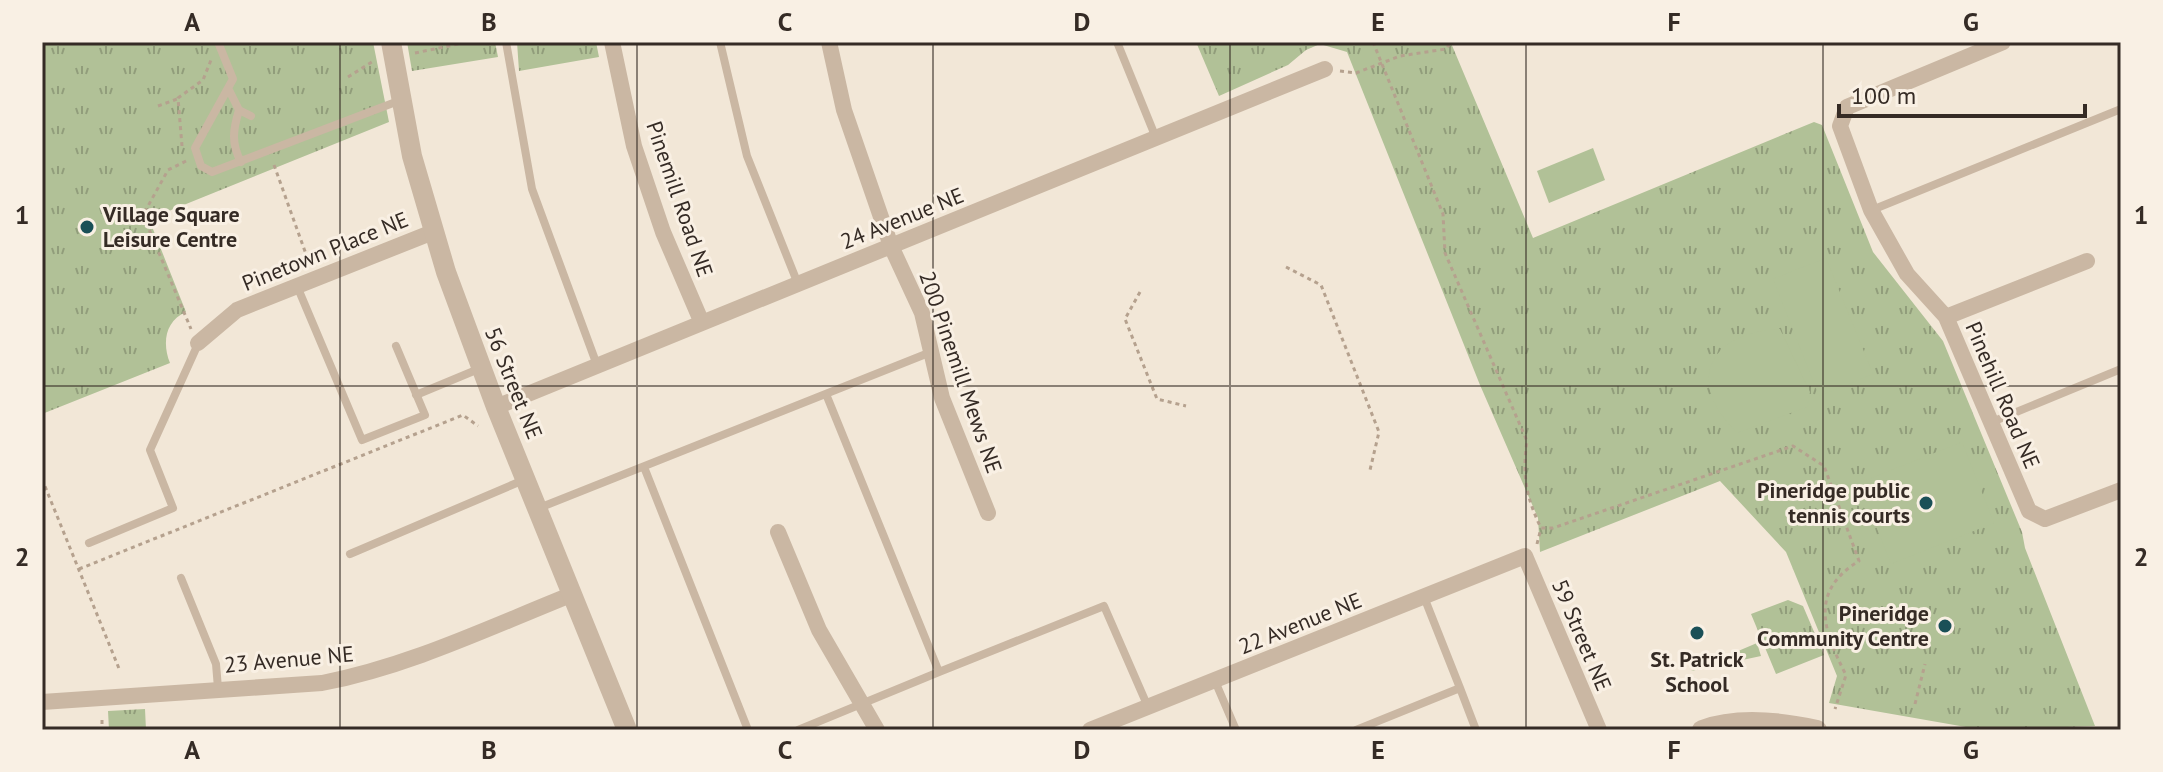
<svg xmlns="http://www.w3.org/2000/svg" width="2163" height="772" viewBox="0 0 2163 772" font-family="'PT Sans',sans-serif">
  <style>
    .park { fill: url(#park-tufts) }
    .pitch { fill: #b1c197 }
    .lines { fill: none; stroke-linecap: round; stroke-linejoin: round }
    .path { stroke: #b5a18e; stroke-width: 3; stroke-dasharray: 4 4; stroke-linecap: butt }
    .service { stroke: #cab7a3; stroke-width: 8 }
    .minor { stroke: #cab7a3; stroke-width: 16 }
    .tertiary { stroke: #cab7a3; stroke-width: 20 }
    .grid { fill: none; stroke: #352b25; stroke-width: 2; stroke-opacity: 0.55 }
    .poi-dot { fill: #1a5057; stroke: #f9f0e4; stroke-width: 3 }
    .labels { text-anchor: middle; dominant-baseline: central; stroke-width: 6; stroke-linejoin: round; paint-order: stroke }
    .street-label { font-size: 22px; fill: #352b25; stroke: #f9f0e4 }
    .poi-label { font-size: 22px; font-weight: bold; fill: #352b25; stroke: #f9f0e4; text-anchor: end }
    .neatline { fill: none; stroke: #352b25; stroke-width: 3 }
    .grid-label { font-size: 26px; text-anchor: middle; font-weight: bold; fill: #352b25 }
  </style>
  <defs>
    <pattern id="park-tufts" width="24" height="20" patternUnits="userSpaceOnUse" patternTransform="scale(2)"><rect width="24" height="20" fill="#b1c197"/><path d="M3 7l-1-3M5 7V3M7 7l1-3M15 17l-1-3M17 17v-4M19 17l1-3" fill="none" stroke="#919d7b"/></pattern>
  </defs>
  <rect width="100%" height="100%" fill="#f2e7d7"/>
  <!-- park -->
  <path class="park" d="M42 42H373L389 122 149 219 186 312C165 321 162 343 170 363L42 414Z
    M407 42H495L498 57 412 71Z
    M517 42H596L599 57 519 71Z
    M1196 42 1451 43 1533 238 1814 122 1822 125 1873 252 1943 341 2022 532 2025 548 2095 726 1983 730 1829 703 1837 676 1786 552 1720 481 1540 552 1538 518 1480 385 1347 52 1320 44 1306 50 1288 65 1219 96Z
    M1788 600 1803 606 1824 655 1776 674 1751 614Z
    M145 709 146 730H109L108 711Z"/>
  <!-- pitch -->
  <path class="pitch" d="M1593 148 1605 180 1549 203 1537 171Z
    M1826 258 1873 374 1819 396 1773 279Z
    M1780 329 1810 392 1807 407 1737 433C1684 381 1710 332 1780 329Z
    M1962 442 1994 523 1891 564 1859 483Z
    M1757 643 1761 656 1691 671Z"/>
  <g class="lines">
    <!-- path -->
    <path class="path" d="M1373 42 1443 214 1445 253 1527 441C1522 475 1526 497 1541 528H1553L1793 446 1824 466 1859 561C1808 592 1824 632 1846 675L1835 709
      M415 53 463 43 495 44
      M1340 71 1356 73 1400 56 1446 49 1451 42
      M348 77 375 60
      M158 106 177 99
      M182 146 178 98 203 80 211 60
      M186 161 168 170 143 215 191 329
      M274 165 307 257
      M1286 267 1321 285 1379 432 1370 470
      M1140 292 1125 319 1157 399 1186 406
      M42 479 120 671
      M1537 544 1541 528
      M79 569 463 415 478 426
      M1915 704 1925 664
      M102 720V730"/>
    <!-- service -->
    <path class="service" d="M218 42 233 79 195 148 201 166 212 172 401 100
      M506 42 532 189 597 365
      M720 42 747 156 798 284
      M1117 42 1156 138
      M228 88 239 110 251 116
      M239 110C233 130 231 143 241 162
      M1872 210 2121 109
      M297 286 362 440 425 415 396 346
      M826 394 939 672 1104 606 1148 707
      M416 395 481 368
      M1992 422 2121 369
      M644 467 748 730
      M539 508 931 352
      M89 543 173 508 150 450 198 344
      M350 554 526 479
      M181 578 216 664 218 688
      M1424 597 1460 688
      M1215 681 1236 730
      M798 730 939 672
      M1356 730 1460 688 1476 730"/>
    <!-- minor -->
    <path class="minor" d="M612 42 634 146 663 232 702 323
      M829 42 844 110 891 246 922 313 942 398 988 513
      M2003 42 1847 107 1840 126 1871 210 1907 274 1946 317 2029 511 2045 519 2121 490
      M1946 317 2087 261
      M198 343 237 310 433 232
      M496 407 1325 69
      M778 532 819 630 877 730
      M42 702 322 683C410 666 490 627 573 594
      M1090 730 1525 556 1599 730"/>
    <!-- tertiary -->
    <path class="tertiary" d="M391 42 412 156 446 272 496 407 627 730
      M1702 730C1737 717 1781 722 1817 730"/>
  </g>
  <!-- grid -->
  <path class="grid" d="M340 42V730M637 42V730M933 42V730M1230 42V730M1526 42V730M1823 42V730M42 386H2121"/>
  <!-- markers -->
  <g class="poi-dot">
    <circle cx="87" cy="227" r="8"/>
    <circle cx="1926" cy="503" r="8"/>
    <circle cx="1945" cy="626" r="8"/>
    <circle cx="1697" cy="633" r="8"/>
  </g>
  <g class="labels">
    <!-- street labels -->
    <g class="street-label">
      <text transform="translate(680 199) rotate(71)">Pinemill Road NE</text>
      <text transform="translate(902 218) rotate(-22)">24 Avenue NE</text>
      <text transform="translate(325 251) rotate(-22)">Pinetown Place NE</text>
      <text transform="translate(961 372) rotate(71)">200 Pinemill Mews NE</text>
      <text transform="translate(514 383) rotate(68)">56 Street NE</text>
      <text transform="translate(2003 395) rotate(67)">Pinehill Road NE</text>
      <text transform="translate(1300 623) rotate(-22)">22 Avenue NE</text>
      <text transform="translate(1582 635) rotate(67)">59 Street NE</text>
      <text transform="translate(289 659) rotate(-5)">23 Avenue NE</text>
    </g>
    <!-- poi labels -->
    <g class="poi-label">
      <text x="103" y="214" text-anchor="start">Village Square<tspan x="103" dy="25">Leisure Centre</tspan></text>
      <text x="1910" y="490">Pineridge public<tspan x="1910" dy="25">tennis courts</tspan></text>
      <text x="1929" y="613">Pineridge<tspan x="1929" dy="25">Community Centre</tspan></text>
      <text x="1697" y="659" text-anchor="middle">St. Patrick<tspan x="1697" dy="25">School</tspan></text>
    </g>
  </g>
  <!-- border -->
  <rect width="2163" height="772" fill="none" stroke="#f9f0e4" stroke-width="88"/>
  <!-- scale -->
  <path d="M1839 104v12h246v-12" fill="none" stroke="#352b25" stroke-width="4"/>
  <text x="1851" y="104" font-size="24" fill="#352b25" stroke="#f9f0e4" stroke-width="6" paint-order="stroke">100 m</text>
  <rect x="44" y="44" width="2075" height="684" class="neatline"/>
  <g class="grid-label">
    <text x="192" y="31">A</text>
    <text x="489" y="31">B</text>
    <text x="785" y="31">C</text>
    <text x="1082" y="31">D</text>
    <text x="1378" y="31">E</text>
    <text x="1674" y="31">F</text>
    <text x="1971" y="31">G</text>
    <text x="22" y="224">1</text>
    <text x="2141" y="224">1</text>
    <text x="22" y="566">2</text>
    <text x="2141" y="566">2</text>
    <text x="192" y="759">A</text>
    <text x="489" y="759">B</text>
    <text x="785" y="759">C</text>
    <text x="1082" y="759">D</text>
    <text x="1378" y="759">E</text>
    <text x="1674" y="759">F</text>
    <text x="1971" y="759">G</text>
  </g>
</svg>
